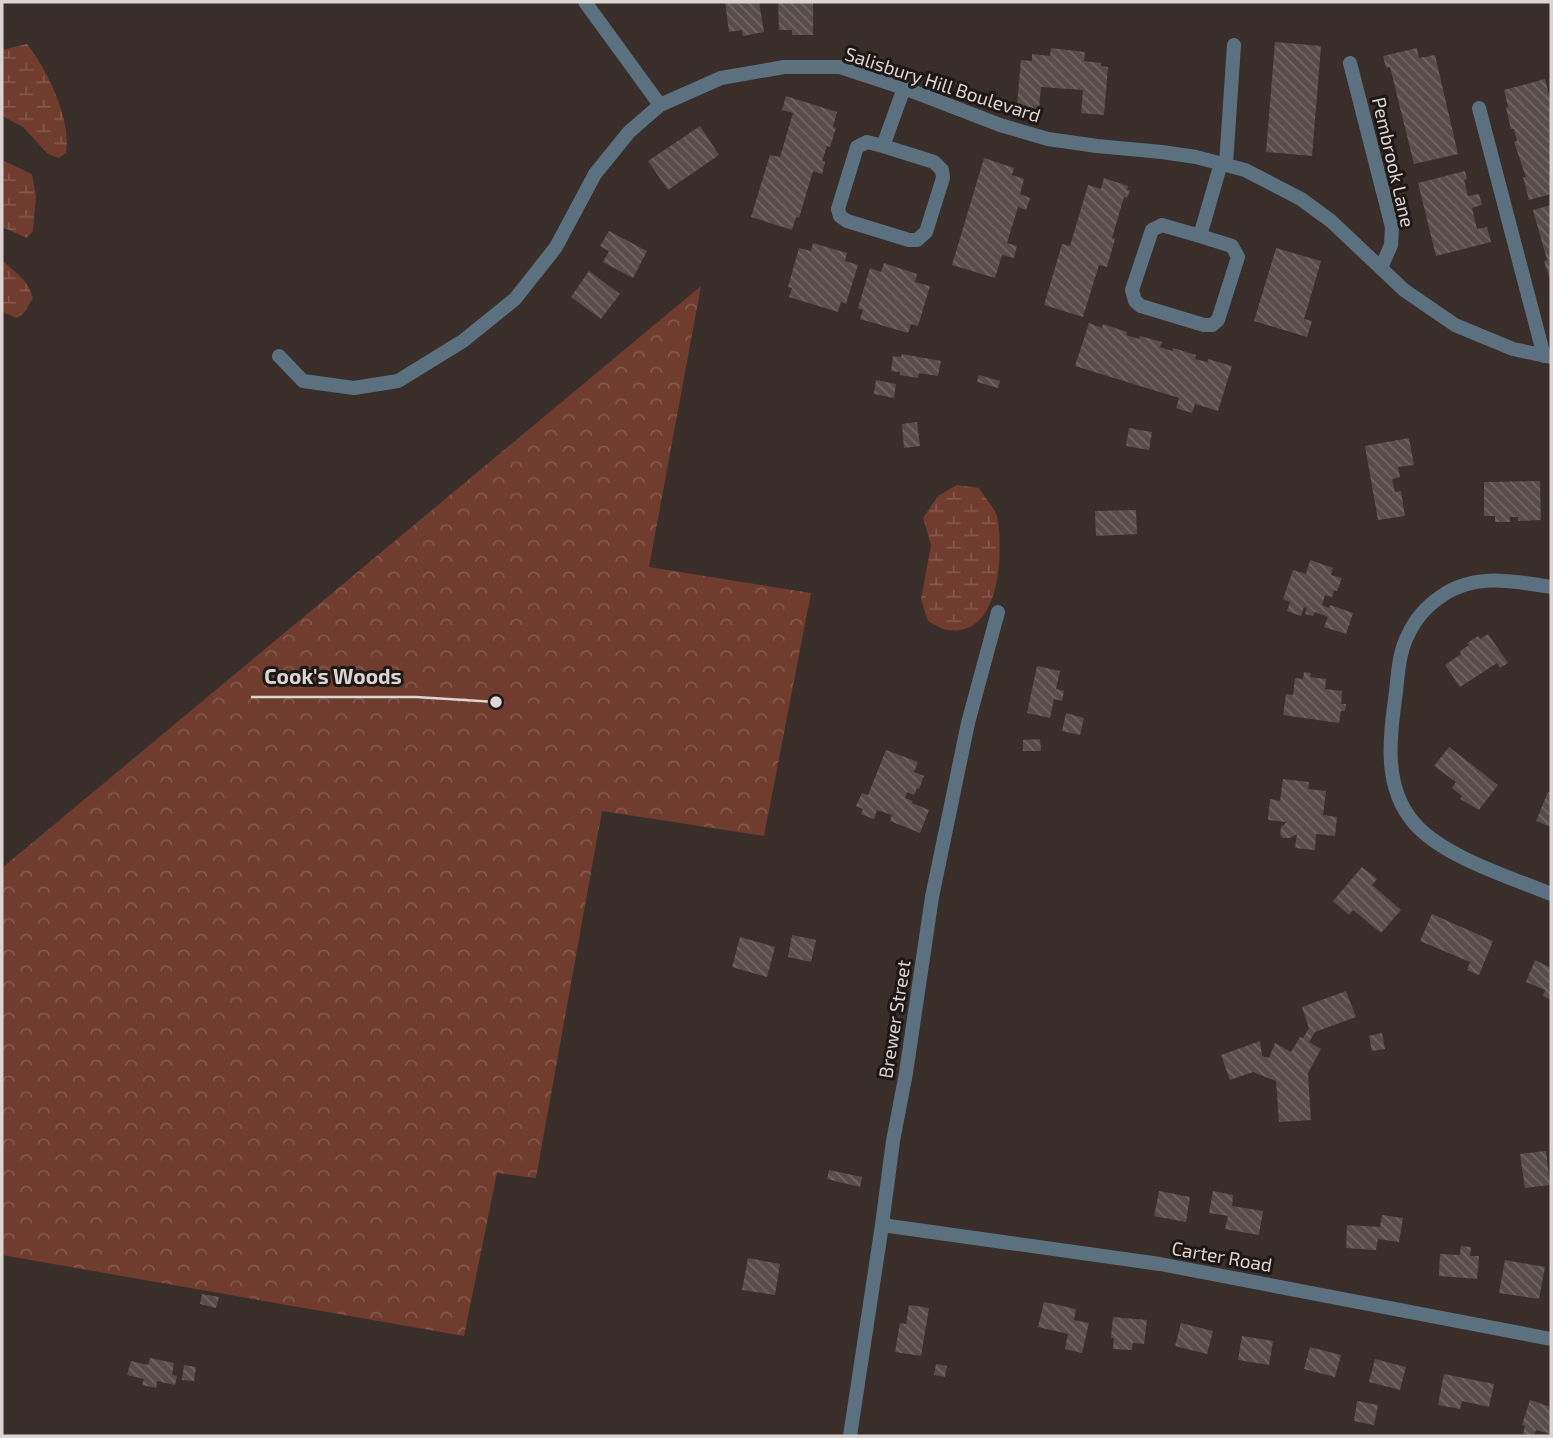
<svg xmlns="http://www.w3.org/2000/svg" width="1553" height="1438" viewBox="0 0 1553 1438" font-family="'Exo 2',sans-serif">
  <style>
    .wetland { fill: url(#wetland-marsh) }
    .park { fill: url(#park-crowns) }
    .building { fill: url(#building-back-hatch) }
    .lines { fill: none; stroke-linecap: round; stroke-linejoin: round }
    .street { stroke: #5c7180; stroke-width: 14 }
    .labels { text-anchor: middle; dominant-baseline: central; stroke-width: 6; stroke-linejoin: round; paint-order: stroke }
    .street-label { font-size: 19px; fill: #ddd5d3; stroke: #1d1816 }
    .leader { fill: none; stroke: #ddd5d3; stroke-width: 2.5 }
    .callout-dot { fill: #ddd5d3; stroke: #1d1816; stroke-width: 2.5 }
    .callout-label { font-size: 21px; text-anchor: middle; font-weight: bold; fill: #ddd5d3; stroke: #1d1816; stroke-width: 6; stroke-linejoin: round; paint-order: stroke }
  </style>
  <defs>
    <pattern id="wetland-marsh" width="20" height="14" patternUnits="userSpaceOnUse" patternTransform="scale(1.75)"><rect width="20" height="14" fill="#6f3c2d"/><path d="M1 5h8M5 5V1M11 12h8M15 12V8" fill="none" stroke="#83574b"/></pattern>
    <pattern id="park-crowns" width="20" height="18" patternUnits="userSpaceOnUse" patternTransform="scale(1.75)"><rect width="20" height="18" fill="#6f3c2d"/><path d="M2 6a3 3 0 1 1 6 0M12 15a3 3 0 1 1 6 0" fill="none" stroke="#83574b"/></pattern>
    <pattern id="building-back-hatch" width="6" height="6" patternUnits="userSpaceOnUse" patternTransform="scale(1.75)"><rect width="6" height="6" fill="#594d49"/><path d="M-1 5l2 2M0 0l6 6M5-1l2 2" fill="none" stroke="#706662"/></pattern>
  </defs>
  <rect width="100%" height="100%" fill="#3a2e2b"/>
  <!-- wetland -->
  <path class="wetland" d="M27 44C47 69 72 121 66 153L59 158 48 154 23 127 2 116V50Z
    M2 160 32 174 36 196 33 231 27 238 2 227Z
    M2 260C17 275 26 276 33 298L24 313 17 318 2 312Z
    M957 485 979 488C985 498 997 510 998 521 1003 556 1000 637 948 630 941 629 934 624 928 621L921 599 931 545 923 518 938 496Z"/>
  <!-- park -->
  <path class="park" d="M701 286 649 567 811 593 764 836 602 811 536 1178 497 1173 464 1336 2 1255V868Z"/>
  <!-- building -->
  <path class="building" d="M725 2H759L764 32 743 36 742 30 729 32Z
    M778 2H813V35H792V30H779Z
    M1275 42 1321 46 1312 156 1266 152Z
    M1051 48 1085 52 1084 61 1101 63V66L1108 67 1104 115 1081 113 1083 90 1041 87 1039 109 1017 106 1021 60 1032 61V54L1050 56Z
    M1417 48 1419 58 1435 55 1458 154 1414 164 1390 67 1386 68 1383 56Z
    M1545 79 1551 102V194L1529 200 1523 177H1526L1514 142 1517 141 1514 129H1511L1506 108 1508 107 1504 90Z
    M786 96 837 112 833 127 836 128 830 147 827 146 822 161 825 162 822 174 813 171 799 218 796 217 792 230 751 217 770 155 780 157 793 113 782 110Z
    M700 126 719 155 668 190 648 161Z
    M984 158 1014 168 1012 175 1024 179 1020 194 1030 198 1026 210 1018 207 1007 243 1017 246 1014 258 1002 255 995 278 952 265Z
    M1465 171 1467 179 1464 180 1468 196 1479 194 1482 205 1472 208 1477 229 1487 227 1491 242 1436 256 1418 183Z
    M1104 178 1128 186 1127 190H1130L1127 198 1124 197 1112 238 1115 239 1107 267 1099 265 1083 317 1044 305 1062 244 1070 246 1088 185 1101 189Z
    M1551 205V283L1544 261 1547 260 1533 210Z
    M609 231 647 251 633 278 603 262 609 251 600 246Z
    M813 243 847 253 845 261 858 265 846 304 841 302 838 312 789 297 792 288 788 287 799 248 811 251Z
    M1276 248 1321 261 1304 319 1312 321 1307 337 1254 321Z
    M884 263 917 274 915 282 930 286 918 326 911 324 908 333 860 319 863 310 858 308 870 268 881 272Z
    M589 271 620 294 601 319 571 297Z
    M1089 323 1102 328 1103 324 1127 332 1126 335 1139 339 1140 336 1162 342 1160 347 1172 351 1173 348 1196 355 1195 359 1208 362V359L1232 366 1218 411 1195 404 1192 413 1176 408 1179 398 1075 366Z
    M902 354 941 361 938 376 919 373 918 378 900 375V372L891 371 893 356 901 357Z
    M979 375 1000 381 998 388 977 382Z
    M876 380 896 384 894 398 874 394Z
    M917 422 920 446 904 448 902 424Z
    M1129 428 1152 432 1149 450 1126 446Z
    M1409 438 1414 465 1398 467 1400 477 1392 479 1395 492 1401 491 1405 516 1378 520 1365 446Z
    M1540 481 1541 520 1518 521V517H1510V522H1495V516H1484V482Z
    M1136 510 1137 534 1096 536 1095 511Z
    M1310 560 1333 568 1331 575 1342 578 1337 591 1334 590 1332 597 1325 595 1322 605 1329 608 1330 605 1353 613 1346 634 1324 627 1328 617 1315 612 1313 616 1305 614 1307 608 1304 607 1301 616 1287 611 1290 602 1283 599 1293 570 1306 574Z
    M1488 634 1508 663 1500 668 1497 663 1460 687 1445 665 1461 654 1460 651 1469 645 1467 643 1478 636 1480 639Z
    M1037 666 1060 671 1056 689 1064 691 1062 701 1054 699 1050 718 1027 713Z
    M1304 672 1311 673 1310 677 1326 679 1325 689 1342 691 1341 704H1346L1345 711H1341L1339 723 1283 715 1286 694 1293 695 1295 678 1303 679Z
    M1066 713 1084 718 1080 735 1062 731Z
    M1040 739 1041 751H1023V740Z
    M1449 747 1498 785 1479 810 1460 799 1462 796 1452 788 1456 782 1434 766Z
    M886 750 918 762 914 772 924 776 919 789 917 788 914 795 907 792 905 798 913 801 912 803 929 810 920 833 890 821 892 815 877 810 874 819 861 814 863 809 856 806 862 793 868 795Z
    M1283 779 1309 782 1308 789 1326 791 1323 815 1337 817 1335 836 1316 834 1315 850 1295 848 1297 834 1290 838H1283L1280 834 1281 827 1287 822 1268 820 1270 799 1280 801Z
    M1548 792 1551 793V827L1536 821Z
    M1362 867 1377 879 1372 885 1401 910 1381 933 1353 910 1349 915 1333 901Z
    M1432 914 1493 941 1479 975 1467 970 1470 962 1420 941Z
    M792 935 816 940 811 962 788 957Z
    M740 937 775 947 767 977 732 967Z
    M1535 960 1551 968V1000L1543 996 1545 990 1526 982Z
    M1346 991 1356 1017 1315 1032 1309 1042 1321 1049 1308 1073 1311 1120 1279 1122 1276 1081 1253 1072 1230 1080 1221 1055 1260 1041 1262 1056 1269 1058 1275 1043 1291 1052 1300 1037 1303 1038 1309 1028 1302 1007Z
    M1382 1033 1385 1049 1372 1051 1369 1036Z
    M1546 1151 1550 1185 1525 1188 1520 1154Z
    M829 1170 862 1177 860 1187 827 1179Z
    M1159 1191 1190 1197 1186 1222 1154 1216Z
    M1213 1191 1233 1195 1232 1206 1263 1211 1259 1235 1225 1229 1228 1216 1209 1213Z
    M1382 1215 1403 1218 1399 1242 1378 1239 1376 1250 1346 1248 1347 1225 1380 1227Z
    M1461 1246 1471 1247 1470 1256H1479L1477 1279 1439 1276 1440 1254 1460 1255Z
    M748 1258 780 1264 775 1295 742 1290Z
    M1505 1260 1545 1267 1539 1299 1499 1293Z
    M202 1294 219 1297 216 1308 200 1304Z
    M1044 1302 1076 1309 1074 1320 1089 1323 1082 1353 1065 1349 1068 1334 1038 1327Z
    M909 1305 929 1308 921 1356 895 1352 900 1323 906 1324Z
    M1113 1317 1147 1320 1144 1344 1133 1343 1132 1350 1113 1349 1114 1338H1111Z
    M1181 1323 1213 1331 1207 1354 1175 1346Z
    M1242 1336 1273 1341 1269 1365 1238 1360Z
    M1310 1347 1341 1355 1335 1377 1304 1369Z
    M150 1358 174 1363 172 1375 177 1376 175 1385 157 1381 156 1388 142 1385 144 1379 127 1375 131 1361 148 1365Z
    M1375 1359 1406 1367 1400 1390 1369 1382Z
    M936 1364 947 1366 945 1377 934 1375Z
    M184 1365 196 1367 194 1381 182 1380Z
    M1444 1374 1494 1384 1489 1407 1462 1401 1460 1409 1438 1405Z
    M1530 1400 1551 1407V1434L1536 1430 1534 1436 1523 1434 1525 1426 1522 1425Z
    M1357 1401 1378 1405 1374 1425 1354 1421Z"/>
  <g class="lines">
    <!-- street -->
    <path class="street" d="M585 2 660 105
      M1350 63 1392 227 1391 245 1381 268
      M1479 108 1544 356
      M883 146 934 162 942 170 943 178 926 232 917 240H909L847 221 840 216 838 209 857 147 867 142 883 146 904 88
      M1226 164 1234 45
      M1200 236 1232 246 1238 257 1218 320 1212 325H1204L1141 306 1135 301 1132 290 1152 230 1162 225 1200 236 1221 163
      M279 356 303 381 354 388 398 381 463 341 515 299 556 247 595 174 629 132 660 105 721 78 784 67H840L904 88 1000 125 1048 139 1097 146 1162 152 1196 157 1245 170 1301 199 1331 221 1404 290 1455 325 1513 349 1551 357
      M1551 587C1515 581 1476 573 1443 595 1428 605 1415 619 1408 635 1399 652 1398 673 1396 692 1390 737 1382 787 1415 824 1444 857 1510 877 1551 894
      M882 1225 1160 1264 1551 1339
      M850 1436 882 1225 893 1141 906 1073 932 897 968 723 998 612"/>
  </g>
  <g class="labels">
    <!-- street labels -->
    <g class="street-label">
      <text transform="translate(943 84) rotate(18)">Salisbury Hill Boulevard</text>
      <text transform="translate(1394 162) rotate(77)">Pembrook Lane</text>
      <text transform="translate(894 1019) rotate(-81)">Brewer Street</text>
      <text transform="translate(1222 1256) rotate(10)">Carter Road</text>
    </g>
  </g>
  <!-- callouts -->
  <path class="leader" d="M496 702L416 697H251"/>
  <circle class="callout-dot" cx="496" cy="702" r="7"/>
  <g class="callout-label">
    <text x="333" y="684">Cook's Woods</text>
  </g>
  <!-- border -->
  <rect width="1553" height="1438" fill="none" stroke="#ddd5d3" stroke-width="7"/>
</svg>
